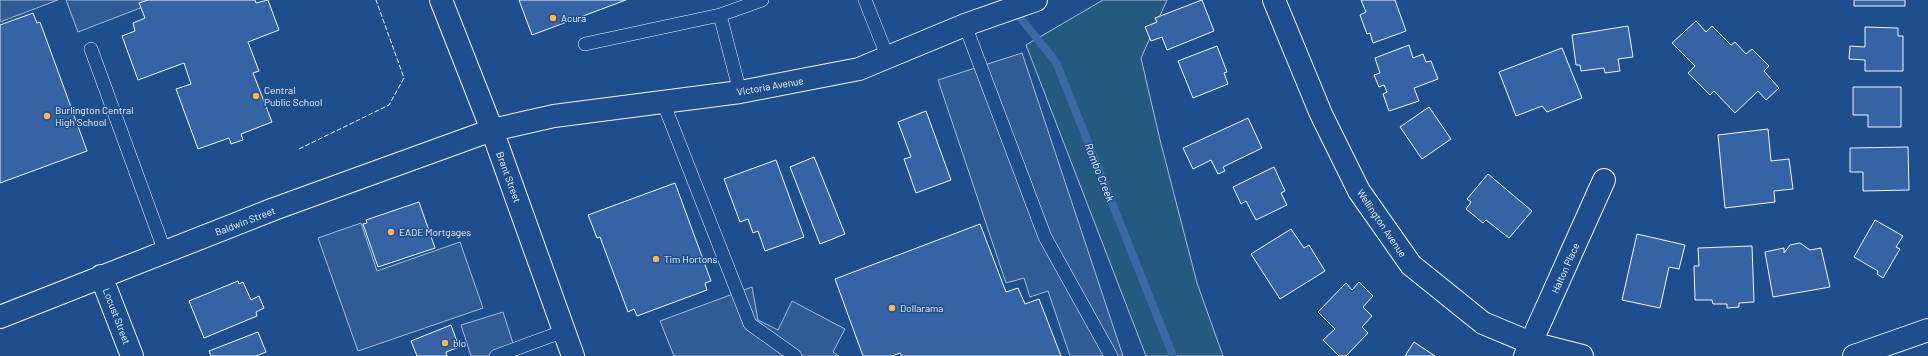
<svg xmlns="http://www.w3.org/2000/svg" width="1928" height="356" viewBox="0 0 1928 356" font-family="Barlow,sans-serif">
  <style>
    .green { fill: #245a82; stroke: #a8bbd7 }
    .parking { fill: #305b95; stroke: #a8bbd7 }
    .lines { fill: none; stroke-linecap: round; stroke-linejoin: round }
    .stream { stroke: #3b69a3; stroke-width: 8 }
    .building { fill: #3563a3; stroke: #f2f6ff }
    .lane-casing { stroke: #f2f6ff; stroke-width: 14 }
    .street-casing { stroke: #f2f6ff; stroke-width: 24 }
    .primary-casing { stroke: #f2f6ff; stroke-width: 24 }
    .lane { stroke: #1f4e8c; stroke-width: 13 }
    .street { stroke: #1f4e8c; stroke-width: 22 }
    .primary { stroke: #1f4e8c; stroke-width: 22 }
    .fence { stroke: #f2f6ff; stroke-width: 1; stroke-dasharray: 5 2; stroke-linecap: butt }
    .poi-dot { fill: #ffb74d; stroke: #1f4e8c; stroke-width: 1.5 }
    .labels { text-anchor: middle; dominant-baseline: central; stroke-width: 3; stroke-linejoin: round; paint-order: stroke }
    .poi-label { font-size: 10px; fill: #f2f6ff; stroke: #1f4e8c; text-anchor: start }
    .street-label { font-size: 10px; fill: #f2f6ff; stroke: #1f4e8c }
    .water-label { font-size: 11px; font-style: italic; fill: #f2f6ff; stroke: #1f4e8c }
  </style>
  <rect width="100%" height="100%" fill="#1f4e8c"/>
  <!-- green -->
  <path class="green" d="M1103 0H1167L1141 58 1160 140 1197 283 1223 356H1146L1026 45Z"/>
  <!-- parking -->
  <path class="parking" d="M0 0H58L0 22Z
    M66 0H161L78 32Z
    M1022 53 1123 356H1070L1048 291 1030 297 1024 278 1006 283 938 80Z
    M361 223 377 271 460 242 483 308 358 351 318 238Z
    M752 287 758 320 778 330 792 301 845 329 833 352 839 356H674L660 321Z
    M503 312 517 356H471L461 325Z"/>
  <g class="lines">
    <!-- stream -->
    <path class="stream" d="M1014 10 1056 62 1173 356"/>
  </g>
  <!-- building -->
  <path class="building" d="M148 0H255L256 3 268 0 279 30 248 42 259 71 253 73 272 122 241 134 243 140 231 144 229 138 198 149 176 89 191 84 184 63 138 80 122 36 135 31 133 23 145 18 139 3Z
    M519 0H626L532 35Z
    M1202 0 1214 31 1167 50 1162 37 1151 41 1145 27 1157 22 1155 18Z
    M1361 0H1395L1406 31 1373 43 1370 33 1367 34 1360 15 1366 12Z
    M1854 0H1905V6H1854Z
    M33 13 37 23 40 22 87 151 0 183V25Z
    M1696 21 1706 32 1712 26 1731 45 1735 42 1746 54 1752 49 1769 66 1764 71 1779 88 1766 100 1758 91 1735 113 1714 91 1710 95 1688 73 1695 66 1672 43Z
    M1628 26 1633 57 1618 59 1620 71 1605 73 1604 68 1581 71 1580 65H1576L1572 35Z
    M1865 27 1898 28V36H1903V71H1865V60L1849 59 1850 46 1865 47Z
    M1409 45 1413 58 1423 54 1426 62 1431 61 1438 79 1414 88 1419 101 1389 111 1383 94 1387 92 1384 85 1379 87 1374 75 1380 73 1375 58Z
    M1217 46 1227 72 1224 73 1228 84 1193 98 1178 61Z
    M1562 48 1582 98 1547 112 1542 106 1516 116 1499 72Z
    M1853 87H1901V127H1868V115H1853Z
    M1429 107 1451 139 1422 159 1400 127Z
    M926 111 951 180 916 193 904 159 911 157 898 122Z
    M1248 118 1262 148 1223 167 1225 171 1218 174 1211 160 1193 169 1183 148Z
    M1768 129 1771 161 1789 159 1793 189 1774 191 1775 202 1725 208 1718 135Z
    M1908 147 1909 190 1863 191V172H1850V148Z
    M814 157 845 234 820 244 790 167Z
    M776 160 804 237 765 251 758 231 753 233 748 219 740 222 724 179Z
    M1274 167 1285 191 1281 193 1287 205 1256 220 1246 201 1241 204 1233 187Z
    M1488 174 1532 211 1509 238 1486 220 1483 223 1466 209 1471 202 1467 199Z
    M675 183 711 281 705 283 707 290 637 316 634 309 628 312 600 237 597 238 588 215Z
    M419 202 435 248 378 267 363 224 367 223 366 220Z
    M1875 220 1903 236 1896 247 1900 249 1883 278 1877 274 1878 271 1854 257Z
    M980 224 1006 292 1018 288 1025 304 1039 299 1061 356H902L900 353 892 356H863L835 279Z
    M1291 229 1304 248 1309 245 1325 271 1280 299 1251 254Z
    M1637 234 1685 245 1679 269 1669 267 1660 308 1622 300Z
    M1800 243 1810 250 1821 248 1830 287 1773 297 1765 252 1784 248V253L1790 245Z
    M1752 246 1754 302 1739 303V307L1727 308V304H1713L1712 300H1695L1694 266H1699L1698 248Z
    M238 281 239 284 243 282 251 300 259 296 264 308 256 312 257 316 204 338 189 301Z
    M1359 282 1373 296 1363 307 1372 316 1362 327 1368 333 1346 356H1339L1323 340 1335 329 1318 312 1346 283 1352 290Z
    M451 325 459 347 446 352 447 356H417L411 341Z
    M258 332 266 352 256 356H211L209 351Z
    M1414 342 1435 356H1405Z"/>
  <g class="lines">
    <defs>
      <path id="lane" d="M865 0 888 58
        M720 15 740 92
        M965 25 1045 237 1111 356
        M585 44 720 15 762 0
        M91 49 165 252
        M663 102 750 324 795 356
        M496 356 564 331"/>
      <path id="street" d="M1274 0 1321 114 1359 191 1411 265 1483 323 1531 343 1582 356
        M101 276 132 356
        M0 317 274 209 492 130 554 116 740 92 859 69 965 25 1036 0
        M1525 356 1604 180
        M1854 356 1928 330"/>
      <path id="primary" d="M441 0 492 130 573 356"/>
    </defs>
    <!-- lane casing -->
    <use href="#lane" class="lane-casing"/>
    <!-- street casing -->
    <use href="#street" class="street-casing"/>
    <!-- primary casing -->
    <use href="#primary" class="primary-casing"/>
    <!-- lane -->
    <use href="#lane" class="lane"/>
    <!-- street -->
    <use href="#street" class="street"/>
    <!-- primary -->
    <use href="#primary" class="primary"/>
    <!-- fence -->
    <path class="fence" d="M299 149 389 105 404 78 376 0"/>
  </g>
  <!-- markers -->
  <g class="poi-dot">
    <circle cx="553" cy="18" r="4"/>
    <circle cx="256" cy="96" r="4"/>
    <circle cx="47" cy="116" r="4"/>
    <circle cx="391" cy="232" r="4"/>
    <circle cx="656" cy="259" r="4"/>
    <circle cx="892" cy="308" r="4"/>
    <circle cx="445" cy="343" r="4"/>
  </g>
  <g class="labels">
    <!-- poi labels -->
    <g class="poi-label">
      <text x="561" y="18">Acura</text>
      <text x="264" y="90">Central<tspan x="264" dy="12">Public School</tspan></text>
      <text x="55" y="110">Burlington Central<tspan x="55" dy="12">High School</tspan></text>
      <text x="399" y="232">EADE Mortgages</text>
      <text x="664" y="259">Tim Hortons</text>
      <text x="900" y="308">Dollarama</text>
      <text x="453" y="343">blo</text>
    </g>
    <!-- street labels -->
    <g class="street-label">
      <text transform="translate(770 86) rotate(-10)">Victoria Avenue</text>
      <text transform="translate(509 177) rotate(70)">Brant Street</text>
      <text transform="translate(245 221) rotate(-21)">Baldwin Street</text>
      <text transform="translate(1382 223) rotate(56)">Wellington Avenue</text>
      <text transform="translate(1565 268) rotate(-66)">Halton Place</text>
      <text transform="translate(117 316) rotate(69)">Locust Street</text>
    </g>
    <!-- water labels -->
    <g class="water-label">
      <text transform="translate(1100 172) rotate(68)">Rambo Creek</text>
    </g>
  </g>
</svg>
